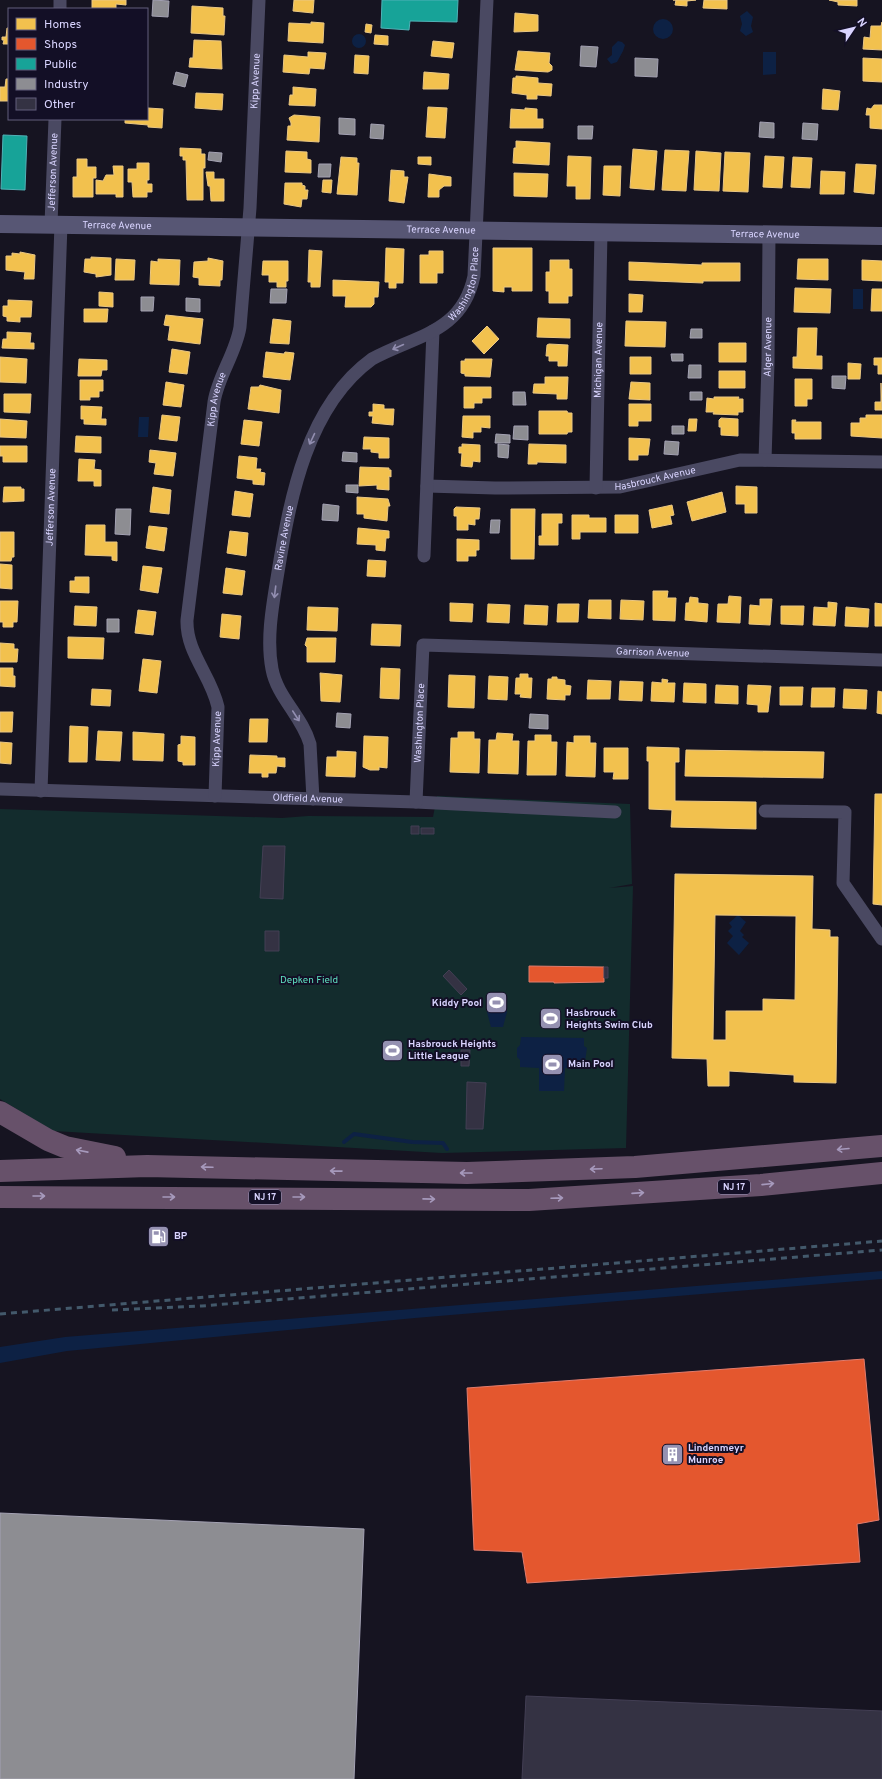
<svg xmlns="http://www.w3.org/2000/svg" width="882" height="1779" viewBox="0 0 882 1779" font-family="Overpass,sans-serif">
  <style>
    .green { fill: #132c2d }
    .water { fill: #0d2144 }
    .homes { fill: #f2c14e; stroke: #eac783; fill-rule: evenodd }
    .shops { fill: #e4572e; stroke: #e17c6d }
    .public { fill: #17a398; stroke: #51b2b7 }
    .industry { fill: #8d8d92; stroke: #a4a2b3 }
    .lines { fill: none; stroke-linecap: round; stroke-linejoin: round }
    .stream { stroke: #0d2144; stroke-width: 4 }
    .building { fill: #343243; stroke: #433f54 }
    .street { stroke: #4a4962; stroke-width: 13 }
    .secondary { stroke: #575674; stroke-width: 18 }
    .highway { stroke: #67516a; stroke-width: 22 }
    .rail { stroke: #43596b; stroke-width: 3; stroke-dasharray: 6 5; stroke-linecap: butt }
    .oneway { stroke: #928eb0 }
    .oneway2 { stroke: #a699bc }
    .labels { text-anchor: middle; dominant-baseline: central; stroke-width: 4; stroke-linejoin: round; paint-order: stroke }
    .shield { fill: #130f26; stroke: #9e99be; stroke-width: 1 }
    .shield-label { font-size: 9px; font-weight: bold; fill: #d9d4ff }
    .street-label { font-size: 10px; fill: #d9d4ff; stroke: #130f26 }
    .park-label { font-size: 10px; fill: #5fe0c0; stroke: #130f26 }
    .poi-label { font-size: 10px; font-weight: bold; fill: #d9d4ff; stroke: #130f26; text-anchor: start }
  </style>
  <rect width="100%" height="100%" fill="#161421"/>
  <!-- green -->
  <path class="green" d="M437 796 630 804 632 884 609 888 633 886 626 1148 442 1153 53 1131 0 1099V809L282 818 308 816 433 817Z"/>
  <!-- water -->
  <path class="water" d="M747 11 753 17 751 26 753 32 746 36 740 31 742 24 740 16Z
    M653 29a10 10 0 1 1 20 0a10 10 0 1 1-20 0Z
    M352 41a7 7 0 1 1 14 0a7 7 0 1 1-14 0Z
    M618 41 622 42 625 45 623 51 617 62 611 64 607 59 612 55V47Z
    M763 52H776V74L763 75Z
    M853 289H863V309H853Z
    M139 417H149L148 437H138Z
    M738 915 746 922 740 931 744 935 742 937 749 943 739 955 727 943 733 936 728 931 732 927 729 923Z
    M491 994H503L507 1012 503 1027H491L487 1012Z
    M521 1037 584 1038V1046L587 1048 584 1068H565L564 1091H539V1068L520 1067V1060L517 1057V1048L520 1045Z
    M882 1271V1279L415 1318 67 1351 0 1363V1347L65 1337Z"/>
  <!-- homes -->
  <path class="homes" d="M92 0H126V5L116 4V9H92Z
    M294 0H314L313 13 293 11Z
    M673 0H696L687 1V6L675 5 676 0Z
    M704 0H727V9L703 8Z
    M829 0H857V6L838 5V2Z
    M192 6 223 8V16H225L224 35 191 33Z
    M515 13 538 15V31L514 32Z
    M311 22 324 23 323 43 288 41 289 23 311 24Z
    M882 22V50L863 49 864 37 870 38 871 26H881Z
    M366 24 372 25 371 33 365 32Z
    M7 28H9V44H3L4 40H2V37H6Z
    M375 35 388 36V45L374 44Z
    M194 40 221 41 222 69 189 67 190 58H193Z
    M433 41 454 43 452 58 431 56Z
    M518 51 550 53 549 63 552 66V70L548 72 515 70Z
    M308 52 326 53 324 69 310 68 309 74 283 72 284 55 308 57Z
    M355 55 369 56 368 74 354 73Z
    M863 58 882 59V82L863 81Z
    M424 72 449 74 448 89H423Z
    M516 76 538 78V83L552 84 551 96 537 95V99H527V95L512 93 513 78H516Z
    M6 79H9V101H0V87H5Z
    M293 87 316 89 315 106 289 105 290 95H293Z
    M823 89 840 91 838 110 822 109Z
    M196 93 223 94 222 110 195 108Z
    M874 105H882V129L870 128V115H866L867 108 871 109Z
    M428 107 447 108 445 138 426 137Z
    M148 108 163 109 162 128 148 127V125L125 123V119H147Z
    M525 108 537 109V119H543V128H510L511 109 525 110Z
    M294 115 320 117 319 142 287 140 288 126H291V123L289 118Z
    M516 141 550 143 549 165 513 163 514 148H516Z
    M180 148 201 149V154H205V168H203V200H187L186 160H183V156H180Z
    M633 149 657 151 654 190 630 188Z
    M665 150 689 151 686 191 662 190Z
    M286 151 307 152V159L311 160V173L285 172Z
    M696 151 721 153 719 191 694 190Z
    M725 152 750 153 748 192 723 191Z
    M568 156 591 157 590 199H576V186H567Z
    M765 156 784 157 782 188 763 187Z
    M341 157 357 158V163H359L357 195 337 194Z
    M418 157H431V165L418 164Z
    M793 157 812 158 810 188 791 187Z
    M77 159H87V167H96V178H93V197H73V177H77Z
    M137 163H149V180H147V184H152V192H147V197H133L132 182H128V169H137Z
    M856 164 876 165 874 194 854 192Z
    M113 166H123V197H116V194H96V180L103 181 106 175H114Z
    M604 166H621L620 196 603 195Z
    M391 170 404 171V177H408L404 203 389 201Z
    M821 171 845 172 844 194H820Z
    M206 172H214V179H224V201H211L210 186H208Z
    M514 173 548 174 547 197 514 196Z
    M429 174 451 177V186H444L439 190V197H428Z
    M323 180H332L331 193 322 192Z
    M285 183H302V185L305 186V190H308L307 199H302L301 207 284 204Z
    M386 248 404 249 403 283H396V288H389V282H385Z
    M493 248H532V291H512V287H504V292L493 291Z
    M309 250 322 251 320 287H311V282H308Z
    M429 251H443V273H437V283H420V255H429Z
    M20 252 35 255 34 279H24L25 272 6 270V256H12V253L20 254Z
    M91 257 111 258V275L96 277V274L84 272 85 259H91Z
    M208 258 223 261 222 280H220V286L199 285V278L193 277 194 262 208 261Z
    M116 259 135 260 134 280H115Z
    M158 259 180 260 179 285 150 284 151 261 158 262Z
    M798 259H828V280L797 279Z
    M550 260H569V269H572V296H568V303H549V291H546V272H550Z
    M862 260 882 261V281L862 280Z
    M263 261H288V281H286V287H277V282H269V275H262Z
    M629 262 702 265V263H740V281H703V283L629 280Z
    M333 280 379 282 378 297H374V304L371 307H345L346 296H333Z
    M795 288 831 289 830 313 794 312Z
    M872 289H882V311H871Z
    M99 292 113 293V307L99 306Z
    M629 294 643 295 642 312H629Z
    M8 300 32 301 31 317H20V322L7 321V317L3 316V306H8Z
    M84 309H108L107 322H84Z
    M166 315 203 319 200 344 168 340 170 326 164 325Z
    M538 318 570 319V338L537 337Z
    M273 319 291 321 289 344 270 343Z
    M626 321 666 322 665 347 625 346Z
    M487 326 499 339 484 354 472 341Z
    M798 328H817L816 356H822V369L793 368V357H797Z
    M7 332 31 333 30 343H34V349L2 348 3 339H7Z
    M719 343H746V362H719Z
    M549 344 568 345 567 366H558V361H549V356H546L547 345Z
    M172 349 190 352 187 374 169 372Z
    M266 352 284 354 285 352 294 353 290 380 263 377Z
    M0 357 27 359 26 383 0 382Z
    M630 357H651V374H630Z
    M874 358H882V374H878V365H874Z
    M79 359 107 360V370H102L101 376H78Z
    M465 359H492L490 377 465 376V374L461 373V361H465Z
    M848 363 861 364 860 379H848Z
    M719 371H745V388H719Z
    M545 377H568L567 399H557V394L533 393 534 384H545Z
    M795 379H812V399H807V406H795Z
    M80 380H103V391H99V397H90V400H80Z
    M166 382 184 385 181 407 163 405Z
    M631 382 650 383V400L629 399Z
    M881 383 882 410H875V402H881Z
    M260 385 281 390 279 413 248 409 251 387H259Z
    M464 387H491V398H482V403H474V408H464Z
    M4 394H31L30 413 4 412Z
    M714 397H739L738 399H743V412H738V415L713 414 714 412H706L707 398 714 399Z
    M373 404 384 405V409H394L393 425 372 423 373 416H369V412H373Z
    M629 404H651V421H638V426H629Z
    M81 406 102 407 101 419H106V425L84 424V419H81Z
    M539 411H567L568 413H572V432H568L567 434H539Z
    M162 415 180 417 177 441 159 439Z
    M866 415H882V438L851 436V423H860V418H866Z
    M463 416H490V428L481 427V432H473V438L462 437Z
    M721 418 738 419V436L721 435V427H719V420Z
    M0 419 27 421 26 438 0 437Z
    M689 419H697L696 431H688Z
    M244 420 262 422 259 446 241 444Z
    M792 420H796L795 422H821V439H795V433H792Z
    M76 436 101 437V453L75 452Z
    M364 437 389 438V458H379V453L371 452V449H363Z
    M629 438 650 439 648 455H638V460H629Z
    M462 444 480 445V462L473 461 472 467 461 466 462 453H459V447H462Z
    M529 444 566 445V463L537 462V464H528Z
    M0 446H27V462H3V456H0Z
    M150 450 176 453 173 476 154 474 156 463 149 462Z
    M239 456 257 458 256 469H261L260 472 265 473 264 485 253 484V480L237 478Z
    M79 459 95 460 94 469 101 470V486H94V481H78Z
    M360 467 389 468V470H391V477L389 476V490L377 489V485L359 486Z
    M736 486 757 487V513H745V504H736Z
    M4 487H21V489H24V501L3 502Z
    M153 487 171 490 169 514 150 512Z
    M235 491 253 494 250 517 232 515Z
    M722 492 726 512 692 521 687 502Z
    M357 497 388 499 390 506H388L387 521 364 518V514H357Z
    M672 505 674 515 670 516 672 524 652 528 649 510Z
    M456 507 480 508 479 519H475V525L468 524V530H457V516H454V509Z
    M511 509H535L534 559H511Z
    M542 514H562V523H558V545H539V536H542Z
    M572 515H589V518H606V532H580V539H572Z
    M615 515H638V533H615Z
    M86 525H105V542H117V561L112 560V556L85 555Z
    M149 526 167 528 164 551 146 548Z
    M358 528 389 531V538H386L385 551 376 550V545L357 544Z
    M230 531 248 533 246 556 227 553Z
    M0 532H14V557H12L11 561H0Z
    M457 539 479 540V550H476V556H468V561H457Z
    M368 560 386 561 385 577 367 576Z
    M0 564 12 565V589L0 588Z
    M143 566 162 568 158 593 140 590Z
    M226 568 245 571 242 595 223 593Z
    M75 577H89V593L70 592V581H75Z
    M653 591H668L667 598H676L675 621 653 620Z
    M729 596 741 597 740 623 717 622 718 604H728Z
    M690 597 698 598V603L708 604 707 622 685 620 686 603H689Z
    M760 599H772L770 625 749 624 750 605 760 606Z
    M589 600H611V619L588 618Z
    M621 600 644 601 643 620 620 619Z
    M0 601H18L17 622H13V627H3V622H0Z
    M828 602 837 603 835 626 813 625 814 607 828 608Z
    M450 603 473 604 472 622 450 621Z
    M875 603 882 604V626H875Z
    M488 604 510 605 509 623 487 622Z
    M558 604H579L578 622H557Z
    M525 605 548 606 547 625 524 624Z
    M75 606 97 607 96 626 74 625Z
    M781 606H804L803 625 781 624Z
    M308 607 338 608 337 631 307 630Z
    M846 607 869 609 868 627 845 626Z
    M138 610 156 612 153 635 135 633Z
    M222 614 241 616 239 639 220 637Z
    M372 624 401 625 400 646 371 645Z
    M68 637 104 638 103 659 68 658Z
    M307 638H336L335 662H307V647L305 645Z
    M0 643 14 644V649H18L17 662H0Z
    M143 659 161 661 157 693 139 691Z
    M0 668H13V676H15V687L0 686Z
    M381 668 400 669 399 699 380 698Z
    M320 673 342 675 340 702 321 701Z
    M520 674H528V678H532L531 698 520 697 521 694H515L516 678H520Z
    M449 675 475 676 474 708 448 707Z
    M489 676 508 677 507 700 488 699Z
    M552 677H557V679L565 680V685L571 686 570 695H565V700L547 699 548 679H552Z
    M662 679 668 680 667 683H675L674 702 651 701 652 682 662 683Z
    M588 680 611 681 610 699H587Z
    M620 681 643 682 642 701 619 700Z
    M684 683 706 684V703L683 702Z
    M716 685 738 686V704L715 703Z
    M748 685 771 686 768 712H758V705L747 704Z
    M780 687H803L802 705H780Z
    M812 688H835L834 707H811Z
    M92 689 111 690 110 706 91 705Z
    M844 689 867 690 866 709 843 708Z
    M878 691 882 692V714L877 713Z
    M0 712H13L12 732H0Z
    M250 719H268L267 742H249Z
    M70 726 88 727 87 762H69Z
    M98 731 122 732 120 761 96 760Z
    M133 732 164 734 163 761 133 760Z
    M458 732H474V739H480L479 773 450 772 451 738H458Z
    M497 733 513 734 512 741H519L518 774 488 773 489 740H496Z
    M535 735H551V742H557L556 775H527L528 741H535Z
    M181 736 195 737V765H183V762L178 761V745L181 744Z
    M364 736 388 737 387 768 379 767V770H370L363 767Z
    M574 736H590V743H596L595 777 566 776 567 742 574 743Z
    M0 742 12 743 11 764 0 763Z
    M647 747 679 748V762H675V801L756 802V829L671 827 672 810 649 809V761H647Z
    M604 748H628V779H613L614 772H604Z
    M686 750 824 752 823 778 685 776Z
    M337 751 356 752 355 777 326 776 327 757H337Z
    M250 755 277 756V758H285V767L277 766 276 773H268V777H262V773H249Z
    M875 794H882V905L873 904Z
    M675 874 813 876 812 929 830 930V937H838L836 1083 794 1082V1075L729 1071V1086H708L707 1059 672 1058ZM715 915 796 916 795 1000 763 999V1011H726V1040H713Z"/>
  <!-- shops -->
  <path class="shops" d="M529 966 604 967V982L554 983V982H529Z
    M864 1359 879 1520 857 1524 860 1562 527 1583 522 1552 474 1550 467 1388Z"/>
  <!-- public -->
  <path class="public" d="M382 0H458L457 22 410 21 409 30 381 28Z
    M3 135 27 136 25 190 1 189Z"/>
  <!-- industry -->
  <path class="industry" d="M153 0 169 1 168 17 152 16Z
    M581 46 598 47 596 67 580 66Z
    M635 58 658 59 657 77 635 76Z
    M176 72 188 75 185 87 173 84Z
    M339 118 355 119V135L339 134Z
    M760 122 774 123V138L759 137Z
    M803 123 818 124 817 140 802 139Z
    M371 124 384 125 383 139 370 138Z
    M578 126H593L592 139H578Z
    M209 152 222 153 221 162 208 160Z
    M319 164H331L330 177H318Z
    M271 289H287L286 303H270Z
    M141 297H154L153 311H141Z
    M186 298 200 299V312L186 311Z
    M691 329H702V338H690Z
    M671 354H683V361H672Z
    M689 365H701V378H688Z
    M832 376H846L845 389 832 388Z
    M513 392H525L526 405H513Z
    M690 392H702V400H690Z
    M514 426H528V440L513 439Z
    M672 426H684V434H672Z
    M496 434 510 435V443H495Z
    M665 441 679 442 678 455 664 454Z
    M498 444 509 445 508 458 498 457Z
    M343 452 357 453V462L342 461Z
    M346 485H358V493L346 492Z
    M323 504 339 506 338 521 322 520Z
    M116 509H131L130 535 115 534Z
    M491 520H500L499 533H490Z
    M107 619H119V632H107Z
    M337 713 351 714 350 728 336 727Z
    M530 714 548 715V729L529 728Z
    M0 1513 364 1529 354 1779H0Z"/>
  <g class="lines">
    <!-- stream -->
    <path class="stream" d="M344 1142 354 1134 412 1142 443 1143 447 1149"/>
  </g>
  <!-- building -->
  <path class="building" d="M411 826H419V834H411Z
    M421 828H434V834H421Z
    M263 846H285L283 899 260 898Z
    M265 931H279V951H265Z
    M604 967H608V978H604Z
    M449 970 467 989 461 995 443 976Z
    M461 1050H470L469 1066H461Z
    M467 1082 486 1083 483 1129H466Z
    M526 1696 882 1711V1779H522Z"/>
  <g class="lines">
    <!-- street -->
    <g class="street">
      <path d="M60 9V0"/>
      <path id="s1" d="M51 224 55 119"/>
      <path id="s2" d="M765 460 768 363 769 234"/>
      <path id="s3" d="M427 486 495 488 620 487 740 460 882 462"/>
      <path id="s4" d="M596 488 601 232"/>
      <path d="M424 556 433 331"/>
      <path id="s5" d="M0 789 416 802 615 812"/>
      <path id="s6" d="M41 791 61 224"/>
      <path id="s7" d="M215 796 218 707C211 675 186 653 187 620L214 402C218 376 236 353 240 327L250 208 259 0"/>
      <path id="s8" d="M313 799 310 744C302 716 277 697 272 669 266 638 273 603 278 572 290 498 307 406 372 359 416 335 462 333 474 276L487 0"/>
      <path id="s9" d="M416 802 423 645 882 660"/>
      <path d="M765 811 845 812 843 883 882 939"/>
    </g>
    <!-- secondary -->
    <path class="secondary" id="s10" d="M0 224 882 236"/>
    <!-- highway -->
    <path class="highway" d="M0 1112 48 1140 65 1147 115 1157
      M0 1171 147 1166 467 1173 635 1167 882 1146
      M0 1197 529 1200 761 1185 882 1173"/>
    <!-- rail -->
    <path class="rail" d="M112 1310 202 1306 882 1250
      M0 1314 882 1241"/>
  </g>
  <!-- one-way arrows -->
  <defs><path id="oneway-shaft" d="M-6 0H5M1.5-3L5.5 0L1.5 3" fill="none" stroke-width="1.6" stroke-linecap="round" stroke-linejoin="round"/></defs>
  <g class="oneway">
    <use href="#oneway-shaft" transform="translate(398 347) rotate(156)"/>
    <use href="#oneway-shaft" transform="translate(312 439) rotate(115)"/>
    <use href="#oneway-shaft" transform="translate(275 592) rotate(97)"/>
    <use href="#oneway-shaft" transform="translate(296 716) rotate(57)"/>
  </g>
  <g class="oneway2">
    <use href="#oneway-shaft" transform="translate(843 1149) rotate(175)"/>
    <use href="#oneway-shaft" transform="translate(82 1151) rotate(-169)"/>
    <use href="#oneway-shaft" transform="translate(207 1167) rotate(-178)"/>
    <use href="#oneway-shaft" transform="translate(596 1169) rotate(178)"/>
    <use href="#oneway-shaft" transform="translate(336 1171) rotate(-179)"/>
    <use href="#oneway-shaft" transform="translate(466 1173) rotate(180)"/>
    <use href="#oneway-shaft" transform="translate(768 1184) rotate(-6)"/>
    <use href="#oneway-shaft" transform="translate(638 1193) rotate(-4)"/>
    <use href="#oneway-shaft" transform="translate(39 1196)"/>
    <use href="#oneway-shaft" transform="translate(169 1197)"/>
    <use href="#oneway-shaft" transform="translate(299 1197)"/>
    <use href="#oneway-shaft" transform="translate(557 1198) rotate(-2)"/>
    <use href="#oneway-shaft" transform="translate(429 1199) rotate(1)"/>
  </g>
  <!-- icons -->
  <defs>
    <symbol id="stadium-square" viewBox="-11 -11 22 22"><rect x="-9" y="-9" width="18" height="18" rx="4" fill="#9591b1" stroke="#130f26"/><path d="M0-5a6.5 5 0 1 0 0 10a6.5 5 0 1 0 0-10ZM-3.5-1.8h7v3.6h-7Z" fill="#fff"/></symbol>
    <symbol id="fuel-square" viewBox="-11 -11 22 22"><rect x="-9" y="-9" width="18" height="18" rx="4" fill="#9591b1" stroke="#130f26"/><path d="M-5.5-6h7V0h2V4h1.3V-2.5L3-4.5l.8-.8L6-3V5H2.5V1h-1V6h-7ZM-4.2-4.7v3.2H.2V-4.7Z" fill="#fff"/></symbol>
    <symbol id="building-square" viewBox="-11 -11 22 22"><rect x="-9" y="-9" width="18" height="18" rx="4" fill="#9591b1" stroke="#130f26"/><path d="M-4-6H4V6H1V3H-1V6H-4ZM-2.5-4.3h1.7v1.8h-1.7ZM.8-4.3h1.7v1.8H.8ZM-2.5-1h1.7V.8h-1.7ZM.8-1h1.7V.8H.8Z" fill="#fff"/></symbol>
  </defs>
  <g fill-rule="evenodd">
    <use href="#stadium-square" x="484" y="990" width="25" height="25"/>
    <use href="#stadium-square" x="538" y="1006" width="25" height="25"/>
    <use href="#stadium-square" x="380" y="1038" width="25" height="25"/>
    <use href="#stadium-square" x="540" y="1052" width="25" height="25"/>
    <use href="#fuel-square" x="146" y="1224" width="25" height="25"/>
    <use href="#building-square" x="660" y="1442" width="25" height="25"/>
  </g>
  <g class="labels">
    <!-- shield labels -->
    <g class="shield">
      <rect x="718" y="1180" width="32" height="14" rx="3"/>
      <rect x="249" y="1190" width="32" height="14" rx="3"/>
    </g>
    <g class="shield-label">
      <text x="734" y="1187">NJ 17</text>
      <text x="265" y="1197">NJ 17</text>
    </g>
    <!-- street labels -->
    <g class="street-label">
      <text stroke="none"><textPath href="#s7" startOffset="728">Kipp Avenue</textPath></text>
      <text stroke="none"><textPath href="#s1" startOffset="52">Jefferson Avenue</textPath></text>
      <text stroke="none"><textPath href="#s10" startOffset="117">Terrace Avenue</textPath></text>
      <text stroke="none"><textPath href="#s10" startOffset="441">Terrace Avenue</textPath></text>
      <text stroke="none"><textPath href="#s10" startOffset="765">Terrace Avenue</textPath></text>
      <text stroke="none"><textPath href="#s8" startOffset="604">Washington Place</textPath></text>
      <text stroke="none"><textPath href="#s2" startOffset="113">Alger Avenue</textPath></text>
      <text stroke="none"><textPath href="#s4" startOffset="128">Michigan Avenue</textPath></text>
      <text stroke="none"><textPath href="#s7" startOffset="405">Kipp Avenue</textPath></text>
      <text stroke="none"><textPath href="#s3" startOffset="229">Hasbrouck Avenue</textPath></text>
      <text stroke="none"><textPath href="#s6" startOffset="284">Jefferson Avenue</textPath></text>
      <text stroke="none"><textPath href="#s8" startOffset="272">Ravine Avenue</textPath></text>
      <text stroke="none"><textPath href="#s9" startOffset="387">Garrison Avenue</textPath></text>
      <text stroke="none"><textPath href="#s9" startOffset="79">Washington Place</textPath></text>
      <text stroke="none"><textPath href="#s7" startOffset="57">Kipp Avenue</textPath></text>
      <text stroke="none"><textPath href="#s5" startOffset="308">Oldfield Avenue</textPath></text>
    </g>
    <!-- park labels -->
    <g class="park-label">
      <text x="309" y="980">Depken Field</text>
    </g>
    <!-- poi labels -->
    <g class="poi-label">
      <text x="482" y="1003" text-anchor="end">Kiddy Pool</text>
      <text x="566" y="1013">Hasbrouck<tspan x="566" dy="12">Heights Swim Club</tspan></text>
      <text x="408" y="1044">Hasbrouck Heights<tspan x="408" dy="12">Little League</tspan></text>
      <text x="568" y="1064">Main Pool</text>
      <text x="174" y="1236">BP</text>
      <text x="688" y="1448">Lindenmeyr<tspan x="688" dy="12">Munroe</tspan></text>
    </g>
  </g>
  <!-- legend -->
  <rect x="8" y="8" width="140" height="112" fill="#130f26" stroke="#625e7d"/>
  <rect x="16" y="18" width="20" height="12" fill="#f2c14e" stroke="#625e7d"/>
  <text x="44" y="28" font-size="12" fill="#d9d4ff">Homes</text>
  <rect x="16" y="38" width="20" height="12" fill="#e4572e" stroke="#625e7d"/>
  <text x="44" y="48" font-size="12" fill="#d9d4ff">Shops</text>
  <rect x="16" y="58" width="20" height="12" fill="#17a398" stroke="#625e7d"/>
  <text x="44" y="68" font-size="12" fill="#d9d4ff">Public</text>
  <rect x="16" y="78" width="20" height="12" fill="#8d8d92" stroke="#625e7d"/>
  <text x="44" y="88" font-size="12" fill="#d9d4ff">Industry</text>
  <rect x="16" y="98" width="20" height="12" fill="#343243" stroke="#625e7d"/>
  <text x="44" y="108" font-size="12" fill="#d9d4ff">Other</text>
  <!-- north arrow -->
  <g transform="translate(854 28) rotate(55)" stroke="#130f26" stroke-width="3" paint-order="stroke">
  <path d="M0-3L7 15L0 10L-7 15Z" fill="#d9d4ff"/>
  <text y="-6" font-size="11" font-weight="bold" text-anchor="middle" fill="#d9d4ff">N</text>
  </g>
</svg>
